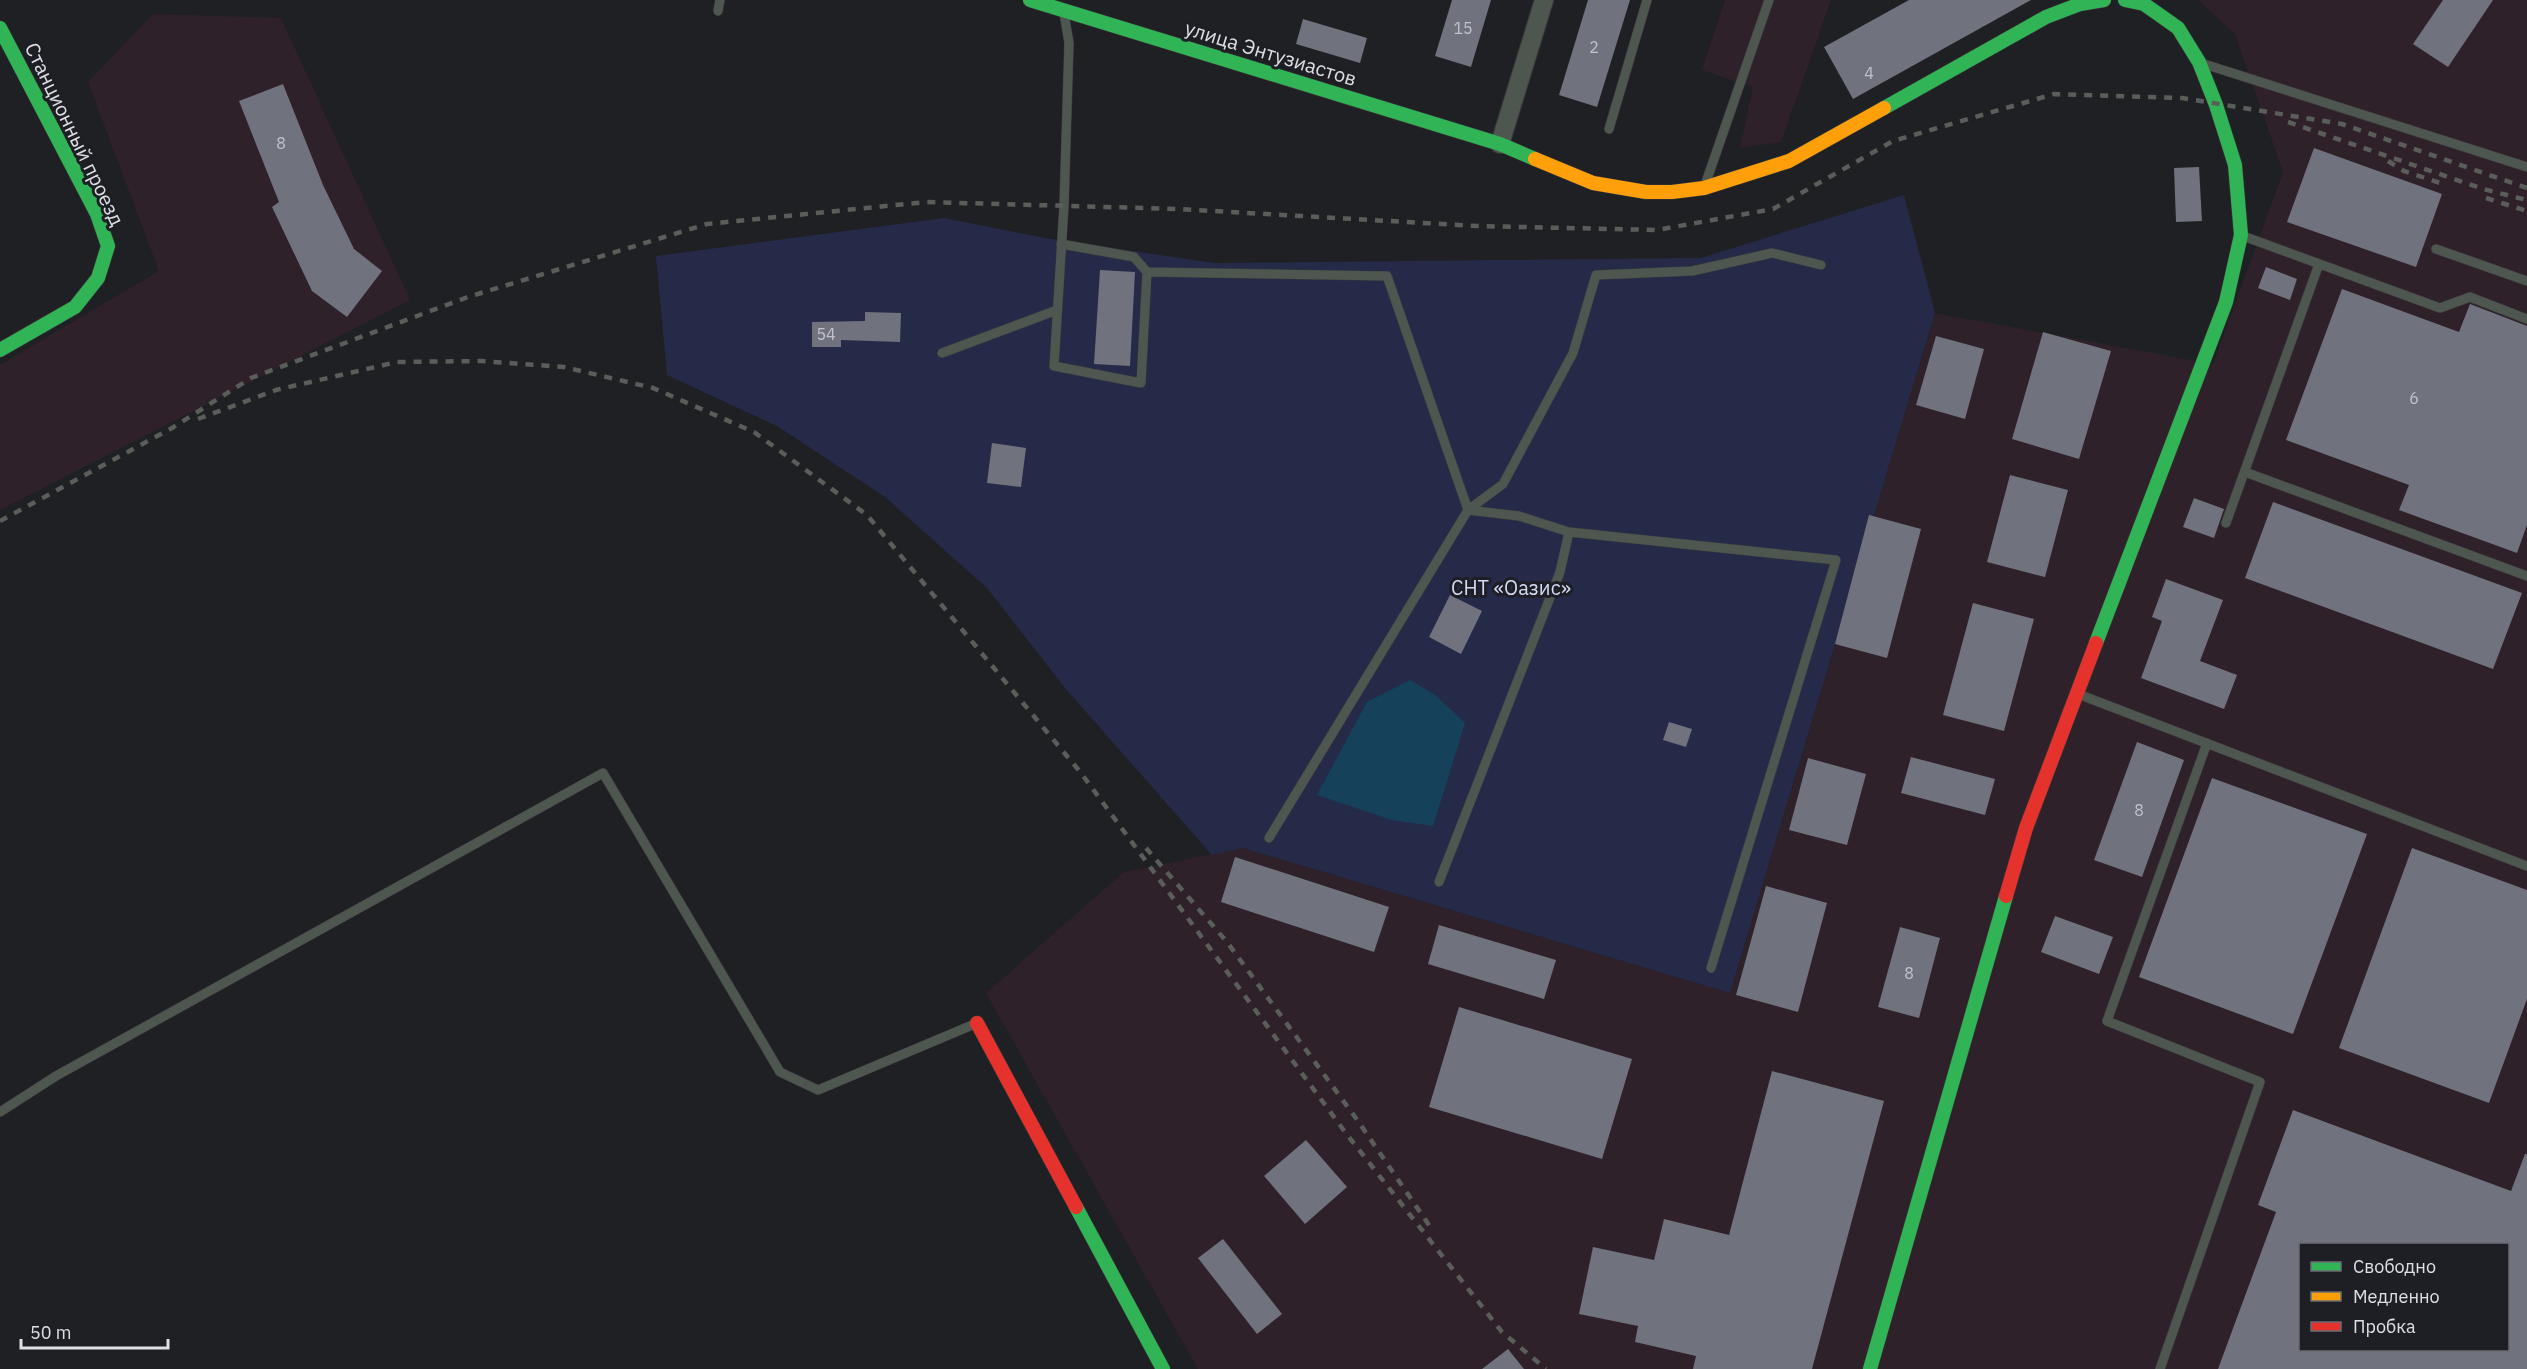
<svg xmlns="http://www.w3.org/2000/svg" width="2527" height="1369" viewBox="0 0 2527 1369" font-family="'IBM Plex Sans',sans-serif">
  <style>
    .industrial { fill: #2f212a; fill-rule: evenodd }
    .green { fill: #252a48 }
    .water { fill: #15425a }
    .building { fill: #70727d; fill-rule: evenodd }
    .lines { fill: none; stroke-linecap: round; stroke-linejoin: round }
    .lane-casing { stroke: #3b3b3d; stroke-width: 10 }
    .street-casing { stroke: #3b3b3d; stroke-width: 20 }
    .fast-casing { stroke: #3b3b3d; stroke-width: 15 }
    .slow-casing { stroke: #3b3b3d; stroke-width: 15 }
    .jam-casing { stroke: #3b3b3d; stroke-width: 15 }
    .lane { stroke: #4e5650; stroke-width: 9 }
    .street { stroke: #4e5650; stroke-width: 18 }
    .fast { stroke: #30b455; stroke-width: 14 }
    .slow { stroke: #ff9f0a; stroke-width: 14 }
    .jam { stroke: #e5322d; stroke-width: 14 }
    .rail { stroke: #5a5e5b; stroke-width: 4.5; stroke-dasharray: 8 8; stroke-linecap: butt }
    .labels { text-anchor: middle; dominant-baseline: central; stroke-width: 6; stroke-linejoin: round; paint-order: stroke }
    .number-label { font-size: 16px; fill: #c3c4cb }
    .street-label { font-size: 20px; fill: #dfe0e5; stroke: #1d1f25 }
    .park-label { font-size: 20px; fill: #d3daf6; stroke: #1d1f25 }
  </style>
  <rect width="100%" height="100%" fill="#1f2023"/>
  <!-- industrial -->
  <path class="industrial" d="M1725 0H1831L1781 142 1740 148 1753 87 1702 70Z
    M2198 0H2527V1369H1198L986 993 1124 872 1243 848 1730 993 1935 313 2213 364 2283 172 2235 34ZM2300 1244H2508V1350H2300Z
    M153 14 281 18 410 300 0 510V365L159 271 88 82Z"/>
  <!-- green -->
  <path class="green" d="M1904 195 1935 313 1730 993 1243 848 1212 855 1065 688 987 588 885 497 777 426 667 375 656 256 944 218 1045 238 1214 263 1701 258Z"/>
  <!-- water -->
  <path class="water" d="M1410 680 1435 695 1465 723 1433 826 1392 820 1317 795 1367 702Z"/>
  <!-- building -->
  <path class="building" d="M1452 0H1491L1471 67 1435 56Z
    M1588 0H1630L1597 107 1559 95Z
    M1909 0H2031L1853 99 1824 47Z
    M2443 0H2493L2448 67 2413 44Z
    M1303 19 1367 38 1360 63 1296 44Z
    M283 84 323 185 354 249 382 271 347 317 312 291 272 207 279 202 239 101Z
    M2314 148 2442 194 2416 267 2287 222Z
    M2199 167 2202 221 2176 222 2174 168Z
    M2266 267 2297 279 2290 300 2258 288Z
    M1100 270 1135 272 1130 366 1094 364Z
    M2342 289 2459 332 2470 304 2527 326V525L2517 553 2399 510 2409 485 2286 440Z
    M865 312 901 313 900 342 841 340V347H812V322L865 321Z
    M2043 332 2111 351 2079 459 2012 439Z
    M1936 336 1984 349 1965 419 1916 405Z
    M992 443 1026 448 1021 487 987 483Z
    M2010 475 2068 490 2045 577 1987 562Z
    M2194 498 2224 509 2214 538 2183 527Z
    M2273 502 2522 593 2493 669 2245 578Z
    M1869 515 1921 529 1887 658 1835 644Z
    M2166 579 2223 600 2200 661 2237 675 2224 709 2141 678 2162 621 2152 617Z
    M1450 595 1482 611 1461 654 1429 637Z
    M1973 603 2034 619 2004 731 1943 715Z
    M1669 722 1692 729 1686 747 1663 740Z
    M2137 742 2184 760 2142 877 2094 860Z
    M1911 757 1995 779 1985 815 1901 793Z
    M1808 758 1866 774 1847 845 1789 830Z
    M2212 778 2367 834 2293 1034 2139 977Z
    M2412 848 2527 890V999L2489 1103 2339 1048Z
    M1235 857 1389 907 1374 952 1221 902Z
    M1766 886 1827 903 1798 1012 1736 995Z
    M2055 916 2113 937 2099 974 2041 952Z
    M1439 925 1556 960 1544 999 1428 964Z
    M1900 927 1940 938 1919 1018 1878 1007Z
    M1459 1007 1632 1059 1602 1159 1429 1107Z
    M1772 1071 1884 1101 1812 1369H1693L1696 1356 1635 1342 1638 1326 1579 1314 1593 1247 1654 1260 1664 1219 1729 1235Z
    M2293 1110 2511 1191 2525 1154H2527V1369H2218L2276 1212 2258 1205ZM2301 1245H2508V1350H2301Z
    M1306 1140 1347 1187 1305 1224 1264 1176Z
    M1223 1239 1282 1314 1257 1334 1198 1258Z
    M1508 1349 1524 1369H1482Z"/>
  <g class="lines">
    <defs>
      <path id="lane" d="M718 11 720 0
        M1064 13 1069 43 1064 206 1054 366 1141 383 1147 272 1387 276 1468 510 1269 838
        M2204 64 2527 167
        M1609 129 1647 0
        M1705 185 1769 0
        M2243 236 2440 308 2470 297 2527 319
        M1061 244 1134 257 1147 272
        M2436 249 2527 281
        M942 353 1057 310
        M2245 472 2527 576
        M2226 523 2319 264
        M2078 694 2527 866
        M1439 882 1560 572 1569 532
        M1711 968 1836 560 1569 532 1519 516 1468 510 1503 484 1573 353 1596 275 1692 271 1772 253 1821 265
        M0 1112 56 1076 603 773 780 1072 818 1090 977 1023
        M2160 1369 2260 1082 2107 1021 2207 743"/>
      <path id="street" d="M1500 144 1544 0"/>
      <path id="fast" d="M1030 0 1500 144 1535 159
        M0 28 97 214 108 246 98 278 75 307 0 350
        M1884 108 2046 17 2080 4 2104 0
        M2096 643 2226 302 2241 235 2235 165 2216 105 2199 62 2178 28 2144 4 2125 0
        M1076 1207 1163 1369
        M1870 1369 2006 896"/>
      <path id="slow" d="M1535 159 1593 183 1646 192H1672L1704 188 1789 161 1884 108"/>
      <path id="jam" d="M2006 896 2026 828 2096 643
        M977 1023 1076 1207"/>
    </defs>
    <!-- lane casing -->
    <use href="#lane" class="lane-casing"/>
    <!-- street casing -->
    <use href="#street" class="street-casing"/>
    <!-- fast casing -->
    <use href="#fast" class="fast-casing"/>
    <!-- slow casing -->
    <use href="#slow" class="slow-casing"/>
    <!-- jam casing -->
    <use href="#jam" class="jam-casing"/>
    <!-- lane -->
    <use href="#lane" class="lane"/>
    <!-- street -->
    <use href="#street" class="street"/>
    <!-- fast -->
    <use href="#fast" class="fast"/>
    <!-- slow -->
    <use href="#slow" class="slow"/>
    <!-- jam -->
    <use href="#jam" class="jam"/>
    <!-- rail -->
    <path class="rail" d="M2288 122 2483 189 2527 200
      M2388 161 2404 171 2443 184
      M2486 198 2527 211
      M198 419 276 390 397 362 481 361 564 367 653 388 754 432 867 515 1081 773 1345 1132 1502 1332 1546 1369
      M0 521 172 428 251 378 468 297 707 224 926 202 1178 209 1477 226 1657 230 1773 209 1893 141 2054 94 2182 98 2342 124 2527 188
      M1146 848 1227 942 1358 1121 1433 1231"/>
  </g>
  <g class="labels">
    <!-- number labels -->
    <g class="number-label">
      <text x="1463" y="28">15</text>
      <text x="1594" y="47">2</text>
      <text x="1869" y="73">4</text>
      <text x="281" y="143">8</text>
      <text x="826" y="334">54</text>
      <text x="2414" y="398">6</text>
      <text x="2139" y="810">8</text>
      <text x="1909" y="973">8</text>
    </g>
    <!-- street labels -->
    <g class="street-label">
      <text transform="translate(1271 53) rotate(17)">улица Энтузиастов</text>
      <text transform="translate(75 134) rotate(64)">Станционный проезд</text>
    </g>
    <!-- park labels -->
    <g class="park-label">
      <text x="1511" y="587">СНТ «Оазис»</text>
    </g>
  </g>
  <!-- legend -->
  <rect x="2299" y="1243" width="210" height="108" fill="#1d1f25" stroke="#6b6c72" stroke-width="1.5"/>
  <rect x="2311" y="1262" width="30" height="9" fill="#30b455" stroke="#6b6c72" stroke-width="1.5"/>
  <text x="2353" y="1273" font-size="18" fill="#dfe0e5">Свободно</text>
  <rect x="2311" y="1292" width="30" height="9" fill="#ff9f0a" stroke="#6b6c72" stroke-width="1.5"/>
  <text x="2353" y="1303" font-size="18" fill="#dfe0e5">Медленно</text>
  <rect x="2311" y="1322" width="30" height="9" fill="#e5322d" stroke="#6b6c72" stroke-width="1.5"/>
  <text x="2353" y="1333" font-size="18" fill="#dfe0e5">Пробка</text>
  <!-- scale -->
  <path d="M21 1339v9h147v-9" fill="none" stroke="#dfe0e5" stroke-width="3"/>
  <text x="30" y="1339" font-size="18" fill="#dfe0e5" stroke="#1d1f25" stroke-width="4.5" paint-order="stroke">50 m</text>
</svg>
